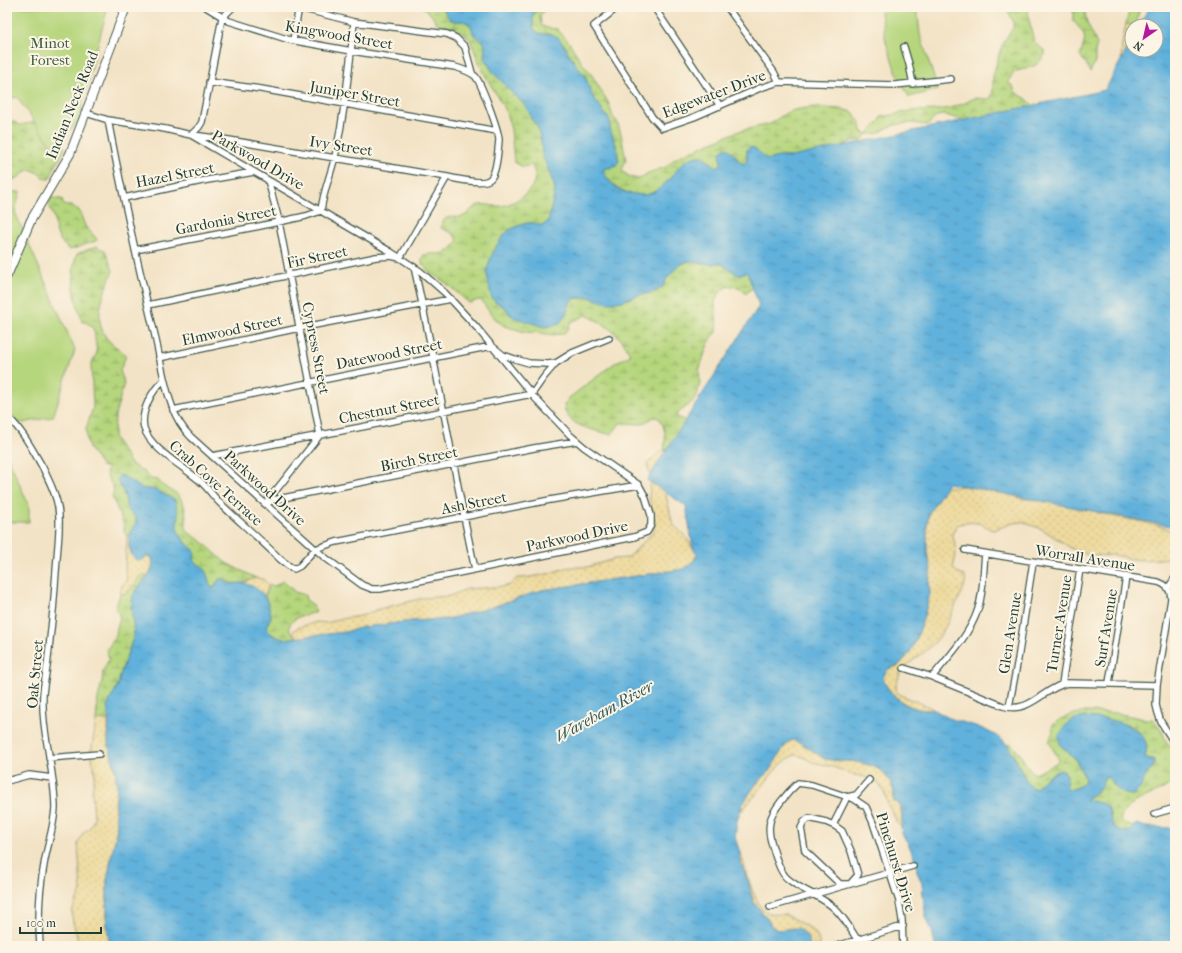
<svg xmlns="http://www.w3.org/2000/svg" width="1182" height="953" viewBox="0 0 1182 953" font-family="'IM FELL French Canon',serif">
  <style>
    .wetland { fill: url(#wetland-marsh); stroke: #6a8a58 }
    .sand { fill: url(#sand-dots); stroke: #868c69 }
    .park { fill: #b6d67d; stroke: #6a8a58 }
    .water { fill: url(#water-ripples); stroke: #407788 }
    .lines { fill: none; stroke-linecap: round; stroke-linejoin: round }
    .street-casing { stroke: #3f564a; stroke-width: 8 }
    .secondary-casing { stroke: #3f564a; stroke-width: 10 }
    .street { stroke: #fff; stroke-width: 5.5 }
    .secondary { stroke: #fff; stroke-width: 8 }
    .labels { text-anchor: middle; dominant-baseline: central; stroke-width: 4; stroke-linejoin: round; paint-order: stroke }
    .street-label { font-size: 15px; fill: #1f3d34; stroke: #fcf5e5 }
    .park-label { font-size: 15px; fill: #3d5c43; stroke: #fcf5e5 }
    .water-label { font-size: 16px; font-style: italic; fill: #305a5e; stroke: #fcf5e5 }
  </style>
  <defs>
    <pattern id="wetland-marsh" width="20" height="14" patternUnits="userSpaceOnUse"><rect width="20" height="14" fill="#b6d67d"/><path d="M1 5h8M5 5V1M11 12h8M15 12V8" fill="none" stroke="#93af67"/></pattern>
    <pattern id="sand-dots" width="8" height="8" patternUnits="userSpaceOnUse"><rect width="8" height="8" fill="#eeda9e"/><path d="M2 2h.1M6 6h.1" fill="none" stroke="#ccbc89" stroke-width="1.8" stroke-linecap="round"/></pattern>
    <pattern id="water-ripples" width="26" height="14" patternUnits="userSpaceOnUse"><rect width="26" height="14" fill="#61b1db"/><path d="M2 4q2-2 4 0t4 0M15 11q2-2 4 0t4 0" fill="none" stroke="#4f91b2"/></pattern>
  </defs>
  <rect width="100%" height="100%" fill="#fcf5e5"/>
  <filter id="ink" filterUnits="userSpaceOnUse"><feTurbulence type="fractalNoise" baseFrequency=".025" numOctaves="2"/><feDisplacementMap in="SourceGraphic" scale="8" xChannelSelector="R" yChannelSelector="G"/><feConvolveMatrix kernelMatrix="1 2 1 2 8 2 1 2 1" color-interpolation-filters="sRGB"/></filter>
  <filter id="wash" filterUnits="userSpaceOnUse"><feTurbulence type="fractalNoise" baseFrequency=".012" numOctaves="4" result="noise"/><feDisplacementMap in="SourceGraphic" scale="16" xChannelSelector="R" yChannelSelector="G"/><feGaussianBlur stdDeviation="0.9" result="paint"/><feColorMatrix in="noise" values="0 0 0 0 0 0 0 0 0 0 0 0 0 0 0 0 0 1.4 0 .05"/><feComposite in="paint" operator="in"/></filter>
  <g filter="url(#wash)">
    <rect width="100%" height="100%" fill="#f3e3c6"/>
    <!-- wetland -->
    <path class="wetland" d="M422 7H440L444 10 447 15 453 21H465L472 27 473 34 484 42 485 47 484 57 492 71 515 96 523 103 530 114 531 119 537 126 554 185 555 191 548 222C538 229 539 223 529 223 522 223 513 228 507 232L487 275 495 301 507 309 510 315 541 326 572 299 589 297 603 302 623 301 638 295 652 293 663 287 666 279 679 265 689 261 710 264 720 263 740 274 747 272 753 287 746 294 739 287 731 286 726 287 718 295 715 302 717 330 708 344 699 371 700 381 698 393 693 401 676 415 679 418 687 421 673 457 664 450C666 439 666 428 659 418L654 417 642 424 620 423 612 434H609C593 430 565 426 564 405L569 398 616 362 629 356 630 354C622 335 605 324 586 315L572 322 569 325V329L562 334 552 335 541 333 525 332 504 326 493 317 481 300H479L469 303 446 283 429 272 422 263V258L424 255C435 252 444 257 452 248 455 245 456 242 458 240L452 233 441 228C444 211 454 220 464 216 469 214 472 208 476 206 483 203 491 206 498 206 509 207 528 195 533 185 536 177 536 172 531 165L523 167 514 162 511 129 505 109 489 82 480 65 470 40 465 34 454 28 440 25 436 22 429 12Z
      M538 7H547L540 15 541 25 547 28 557 29 569 42 582 63 592 75 609 104 613 117 617 121 621 134 626 160 622 169 624 173 630 177 639 179 648 173 666 167 672 161 681 155 739 131 770 124 786 113 794 110 813 107 840 109 853 112 861 124 862 131 867 134 880 121 882 116H888L909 111 937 110 950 108 965 103 974 98 990 99 993 91V76L1000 51 1004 41 1013 28V21L1006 7H1029L1028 15 1034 42 1045 51V54C1037 69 1028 67 1014 72L1009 80V84L1013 86 1015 92 1027 99 1035 107 976 124 945 115 937 116 928 125 910 123 899 124 889 127 877 134H868L862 140 852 141 833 151 794 157 783 156 767 160 757 150H747V161L745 164 740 162 736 155 717 167 715 166 710 161 684 162C676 172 667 184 656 191 637 202 612 189 603 171L605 168 619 162 616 145 610 130V121L592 95 585 76 577 67 563 43 551 34C548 34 544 35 541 34 529 31 532 15 538 7Z
      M1073 7H1084L1087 23 1097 44 1095 51V62L1090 72 1087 65 1080 56C1086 37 1088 36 1073 21Z
      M1130 7H1140L1136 26H1130L1126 24Z
      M8 119 20 125 36 122 59 140 65 148 49 179C41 180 39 169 29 170 24 171 23 175 19 177 15 179 11 181 7 183Z
      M52 197 56 199H62L63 204 66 206H72L79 210 85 226 97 239 96 241 70 250C63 246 56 235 55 226 55 224 55 220 54 217 51 209 46 206 52 197Z
      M97 246 101 249 105 250 113 271C104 293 90 322 110 342 115 347 122 350 126 356L120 370 124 383 115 416 114 437 116 441 131 464 144 472 151 479 158 480 163 486 176 493 179 496 184 505 186 516V527L188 532 203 542 226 563 256 578C242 583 235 587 222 578L218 581 215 587 213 588 211 587 205 569 194 561 195 551C189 546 177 535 176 526 176 523 178 520 179 517L164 494 156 490 141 488 121 475 117 481 124 494 129 512C138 515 138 519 133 528 131 531 130 534 127 536L124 531V525L112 497 114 490 112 485 106 474 108 468 101 466 89 448 87 440 86 429 93 407 91 365 97 353 94 331 92 327 86 322H82C81 315 78 310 77 304 73 288 71 270 77 254Z
      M144 574 147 576 134 593 131 606 134 630 133 638 121 672 118 685 109 702 108 720 96 721 98 698 102 682 103 671 109 659 107 650 116 635 117 627 120 619 119 614 115 610 120 594C134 595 134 575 144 574Z
      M283 581 295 592 305 595 306 600 312 604 316 611 315 613C307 614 286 618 290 630 291 632 294 635 296 637 283 641 273 638 266 627L271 613 265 595 269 585 275 586Z
      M1085 712 1117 713 1144 719H1153L1161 729 1166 741 1175 752V782C1170 784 1166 788 1161 790 1147 797 1125 803 1120 820L1123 823 1134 826C1130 837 1120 831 1113 826L1109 809 1086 800 1101 787 1105 776 1110 779 1114 786 1140 788 1144 778 1155 764 1152 759 1145 758 1147 746 1139 732 1134 727 1110 720 1095 718 1064 749C1075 756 1080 767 1085 779 1083 786 1075 788 1069 790L1066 788 1062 770C1052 772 1042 779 1037 788H1032C1022 776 1018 759 1008 747V745L1011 744 1021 755 1025 763 1034 774C1036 774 1057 763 1058 761V758L1049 742 1053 731 1052 726C1059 717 1074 714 1085 712Z"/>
    <!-- sand -->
    <path class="sand" d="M1126 24 1136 26H1132L1131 67 1121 59 1122 44Z
      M664 450 673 457 664 486 671 517 673 524 685 536 697 554C695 562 689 565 683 569L542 590 492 607 448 619 413 621 364 627 345 632 302 638 296 637 293 633 294 630 300 627 317 622 327 623 339 619 361 616 379 609 423 598 449 596 467 589 507 586 510 585 517 578H525L547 574 569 567H587L614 559 627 558 631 555 653 532 655 523 649 497 651 479 647 464 657 454Z
      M926 483 948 487H956L968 485 1010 494 1023 499H1042L1082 508 1111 516 1139 521 1163 527 1175 533V558L1143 560 1132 559 1115 555 1091 556 1074 550 1042 529 1022 522 1013 523 994 530C989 530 989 528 985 526 976 521 966 522 957 525L952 534C957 548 957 554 953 568L959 574 965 576C967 585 961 594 957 602 949 619 944 635 929 648 921 655 907 664 901 672 899 676 894 688 897 692 902 698 924 703 933 709 913 713 888 697 883 677L888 669 898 666 917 638 929 597 930 569 927 553V525L930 509Z
      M130 534 129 548 144 558 148 556H151C155 564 152 569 147 576L141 575C137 578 138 580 136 583 132 588 126 595 120 594L122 586 127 579 125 569 127 536Z
      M256 578 263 579 269 585 265 595 253 587 243 583Z
      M101 720H108V742L115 769 117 785 115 810 117 825 116 834 107 880V926L110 946H79C78 943 78 940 77 937 75 926 69 917 74 906 76 901 79 897 81 891L78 843 84 832 89 829 92 824 94 818 92 792 95 773 91 753 96 721Z
      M793 740 801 743 825 759 841 761H852L873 766 882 771 891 783 894 792 893 798C902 807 903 814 901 827L897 823 893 813 888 805 885 794 879 784 870 778 855 775 830 766 812 762 803 757 795 755 789 758 776 769 753 798C748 802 746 808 741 811 744 793 762 780 772 766 777 759 781 751 786 745 788 742 790 741 793 740Z
      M740 853C747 869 752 899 764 910 770 915 778 914 785 915 790 916 814 930 816 934 818 938 819 942 820 946H810L807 936 794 928 777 930 771 926 767 918 753 901 748 881 741 863Z"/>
    <!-- park -->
    <path class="park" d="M7 7H108L82 103 83 116 53 148 17 97 7 100Z
      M880 7H917L920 34 938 90 909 97 896 72 886 42Z
      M7 192H20L15 212 75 350 53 417 7 426Z
      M7 455 29 506V522H7Z"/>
    <!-- water -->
    <path class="water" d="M440 7H538L534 13 533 18V26L534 30 541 34H551L558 37 577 66 585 76 592 95 610 121V130L616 145 619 162 611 168H605L603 171C607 180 617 191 628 193 635 194 642 196 649 194 672 187 678 154 703 156L715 166 717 167 721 164 720 152 725 147C736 152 735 160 743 164L747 161V150L749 147C757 147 761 155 767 160L783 156 791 157 1105 90 1132 40V50H1156V26H1139L1149 7H1175V527L948 483 929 513 927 525V553L931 569 929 583 930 594 922 623 917 638 909 654 900 664 888 669 883 677C887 695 908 710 926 710 928 710 930 709 932 709 936 710 940 713 943 715 956 722 970 723 983 729 991 733 1003 738 1008 746 1013 753 1027 785 1032 788 1034 789 1035 788 1037 788 1043 778 1051 775 1060 770L1065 772 1067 776 1066 788 1067 789C1074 790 1083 786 1085 779 1082 772 1079 766 1076 760 1071 752 1059 749 1059 739 1058 736 1060 733 1062 731 1065 726 1069 721 1075 719 1093 714 1141 722 1146 743 1148 748 1145 753 1145 758L1153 759 1155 761C1154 768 1147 773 1144 780 1141 787 1138 795 1129 795 1114 793 1116 782 1105 776L1101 787 1086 800 1101 803 1108 807 1113 826C1125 834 1127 835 1136 824L1146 827 1175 828V946H935L932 931 928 925 924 906 922 883 917 872 916 863 909 845 902 834 901 827 902 813 900 805 893 800 894 792 891 783 882 771 873 766 852 761H841L825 759 801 743 793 740 790 741 786 744 768 773 756 784 742 805 737 821 735 837 740 853 741 863 748 881 753 901 767 918 771 926 777 930 798 928 807 936 810 946H110L107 926V880L116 834 117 825 115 810 117 785 115 769 108 742 109 717 107 707 109 702 118 685 121 672 133 638 134 630 131 606 134 593C142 583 158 570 151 556H148L142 560 138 561C129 557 128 543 130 534 131 529 137 525 136 520 136 514 131 514 129 511 125 507 126 499 124 493 122 488 118 484 117 479L119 476H123L141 488 156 490 175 500 179 517C172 531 185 543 195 551L194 561 205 569 211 587 213 588 215 587 219 579C224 579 226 582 231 584 235 585 239 582 243 583 261 587 269 599 271 617L266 627 272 635 283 639 345 632 364 627 413 621 448 619 492 607 542 590 683 569C689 565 695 562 697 554L693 548 686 506 647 480 759 306 747 272 738 275 720 263 710 264 689 261 679 265 666 280 663 287 652 293 638 295 623 301 611 303 603 302 589 297 572 299 565 316 560 323 547 327 541 326 513 317C509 314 509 310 505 308 501 304 493 302 491 296 490 291 487 277 487 272 488 260 500 235 511 229 516 227 523 224 528 223 538 221 537 230 548 222L555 191 554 185 542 154 541 141 537 126 531 119 530 114 523 103 515 96 492 71 484 57 485 47 484 42 473 34C471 17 462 23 450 20L444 10Z"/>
  </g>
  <g filter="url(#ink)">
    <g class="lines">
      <defs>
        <path id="street" d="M296 7 354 22 431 32 447 34 456 38 465 47 472 73
          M618 7 594 26 652 117 662 128 694 117 760 88 779 82 895 85 951 79
          M654 7 720 106
          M727 7 774 72 779 82
          M293 40 299 7
          M904 47 909 64 913 84
          M209 82 261 89 497 131
          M86 113 108 120C121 188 136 256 152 323 159 350 162 379 172 406 176 418 182 428 191 437L323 556 362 585 372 589H380L634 537 647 532 651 525V515L645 496 639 485 584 447 570 435 535 398 477 328 445 293 420 271 391 252 191 135 165 129 108 120
          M191 135 199 127 202 122 222 18 233 7
          M193 135 229 140 447 177C456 179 484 185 490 179 497 173 498 149 499 140 499 131 481 82 475 76 469 71 462 69 455 67L352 51 290 40 229 21 206 7
          M124 198 202 181 254 172
          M135 250 260 226 306 216 321 211C323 191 332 172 336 152 345 109 350 65 354 22
          M414 267C437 367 453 469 475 569
          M148 305 376 257 391 256 400 258 447 177
          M159 358 299 328 451 299
          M164 380C152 390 140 412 144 428 150 449 186 468 201 482 209 489 214 498 222 505 241 523 261 540 280 559L289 566 294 569 300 566 315 549 336 542 550 500 639 485
          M173 410 492 346 503 355 515 359 529 363 548 364 556 363 572 353 609 338
          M7 416C23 431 32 449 43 468 49 481 56 493 58 507 61 524 58 542 57 558 55 592 52 625 48 658 47 670 44 682 43 694 41 732 55 770 55 808 54 827 47 846 44 865 39 892 38 919 40 946
          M212 456 532 394 544 377 556 363
          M268 503 273 500 534 448 577 441
          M265 504 320 435 278 217 268 180
          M965 550 1158 582C1167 585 1171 590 1171 599L1157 685 1156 705 1158 713 1161 722 1175 744
          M1168 588 1175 578
          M904 668 932 677 1003 706C1031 714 1043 688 1067 683L1157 685
          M932 677C948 658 971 633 978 609 984 591 983 572 985 554
          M1109 683 1126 577
          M1062 684 1080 569
          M1009 707 1018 659 1033 562
          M49 758 99 754
          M7 781 29 775 52 778
          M1154 814 1175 808
          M809 818 826 822 835 826 842 831 851 851 858 875 850 884H840L805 851 801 828 804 822Z
          M833 825 847 797 856 795 869 780
          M770 907 913 866
          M837 946 903 926
          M861 946C853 933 846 919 834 908 821 896 802 891 788 879 781 874 779 865 776 858 773 847 767 834 770 822 772 810 789 791 798 783L812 785 854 799 866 807 873 823 899 901 902 920 903 946"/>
        <path id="secondary" d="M7 276 31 220 70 154 126 7"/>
      </defs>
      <!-- street casing -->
      <use href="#street" class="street-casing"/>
      <!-- secondary casing -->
      <use href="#secondary" class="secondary-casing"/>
      <!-- street -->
      <use href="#street" class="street"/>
      <!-- secondary -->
      <use href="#secondary" class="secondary"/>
    </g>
  </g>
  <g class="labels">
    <!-- street labels -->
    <g class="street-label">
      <text transform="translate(339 35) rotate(10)">Kingwood Street</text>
      <text transform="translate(355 94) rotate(10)">Juniper Street</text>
      <text transform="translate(714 94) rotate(-21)">Edgewater Drive</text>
      <text transform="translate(72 105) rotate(-68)">Indian Neck Road</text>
      <text transform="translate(341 146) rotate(9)">Ivy Street</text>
      <text transform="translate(258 160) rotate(30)">Parkwood Drive</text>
      <text transform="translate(175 175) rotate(-11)">Hazel Street</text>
      <text transform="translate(226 220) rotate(-11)">Gardonia Street</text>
      <text transform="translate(317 257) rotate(-12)">Fir Street</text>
      <text transform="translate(232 330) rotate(-12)">Elmwood Street</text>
      <text transform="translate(316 348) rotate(79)">Cypress Street</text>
      <text transform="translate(389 354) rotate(-11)">Datewood Street</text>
      <text transform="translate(389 409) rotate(-11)">Chestnut Street</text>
      <text transform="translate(419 459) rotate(-11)">Birch Street</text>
      <text transform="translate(216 483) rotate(42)">Crab Cove Terrace</text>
      <text transform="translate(265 488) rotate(42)">Parkwood Drive</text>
      <text transform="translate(474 503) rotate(-11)">Ash Street</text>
      <text transform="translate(577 536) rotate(-12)">Parkwood Drive</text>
      <text transform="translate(1085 558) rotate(9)">Worrall Avenue</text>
      <text transform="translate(1059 624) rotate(-81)">Turner Avenue</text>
      <text transform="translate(1106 628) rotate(-81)">Surf Avenue</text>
      <text transform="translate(1010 633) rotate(-81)">Glen Avenue</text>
      <text transform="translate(35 674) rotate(-85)">Oak Street</text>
      <text transform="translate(896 862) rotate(73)">Pinehurst Drive</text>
    </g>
    <!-- park labels -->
    <g class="park-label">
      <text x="50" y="43">Minot<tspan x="50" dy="17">Forest</tspan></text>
    </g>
    <!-- water labels -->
    <g class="water-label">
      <text transform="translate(604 711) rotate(-29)">Wareham River</text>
    </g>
  </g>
  <!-- margin -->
  <rect width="1182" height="953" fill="none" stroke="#fcf5e5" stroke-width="24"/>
  <!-- north arrow -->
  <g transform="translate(1144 38) rotate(214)"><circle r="19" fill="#fcf5e5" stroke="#a4ab9e"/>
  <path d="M0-3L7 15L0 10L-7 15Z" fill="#b5179e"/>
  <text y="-6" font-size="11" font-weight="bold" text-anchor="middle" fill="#1f3d34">N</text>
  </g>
  <!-- scale -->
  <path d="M20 927v6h81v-6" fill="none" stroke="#1f3d34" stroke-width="2"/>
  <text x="26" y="927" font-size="12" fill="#1f3d34" stroke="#fcf5e5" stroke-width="3" paint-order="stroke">100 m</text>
</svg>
